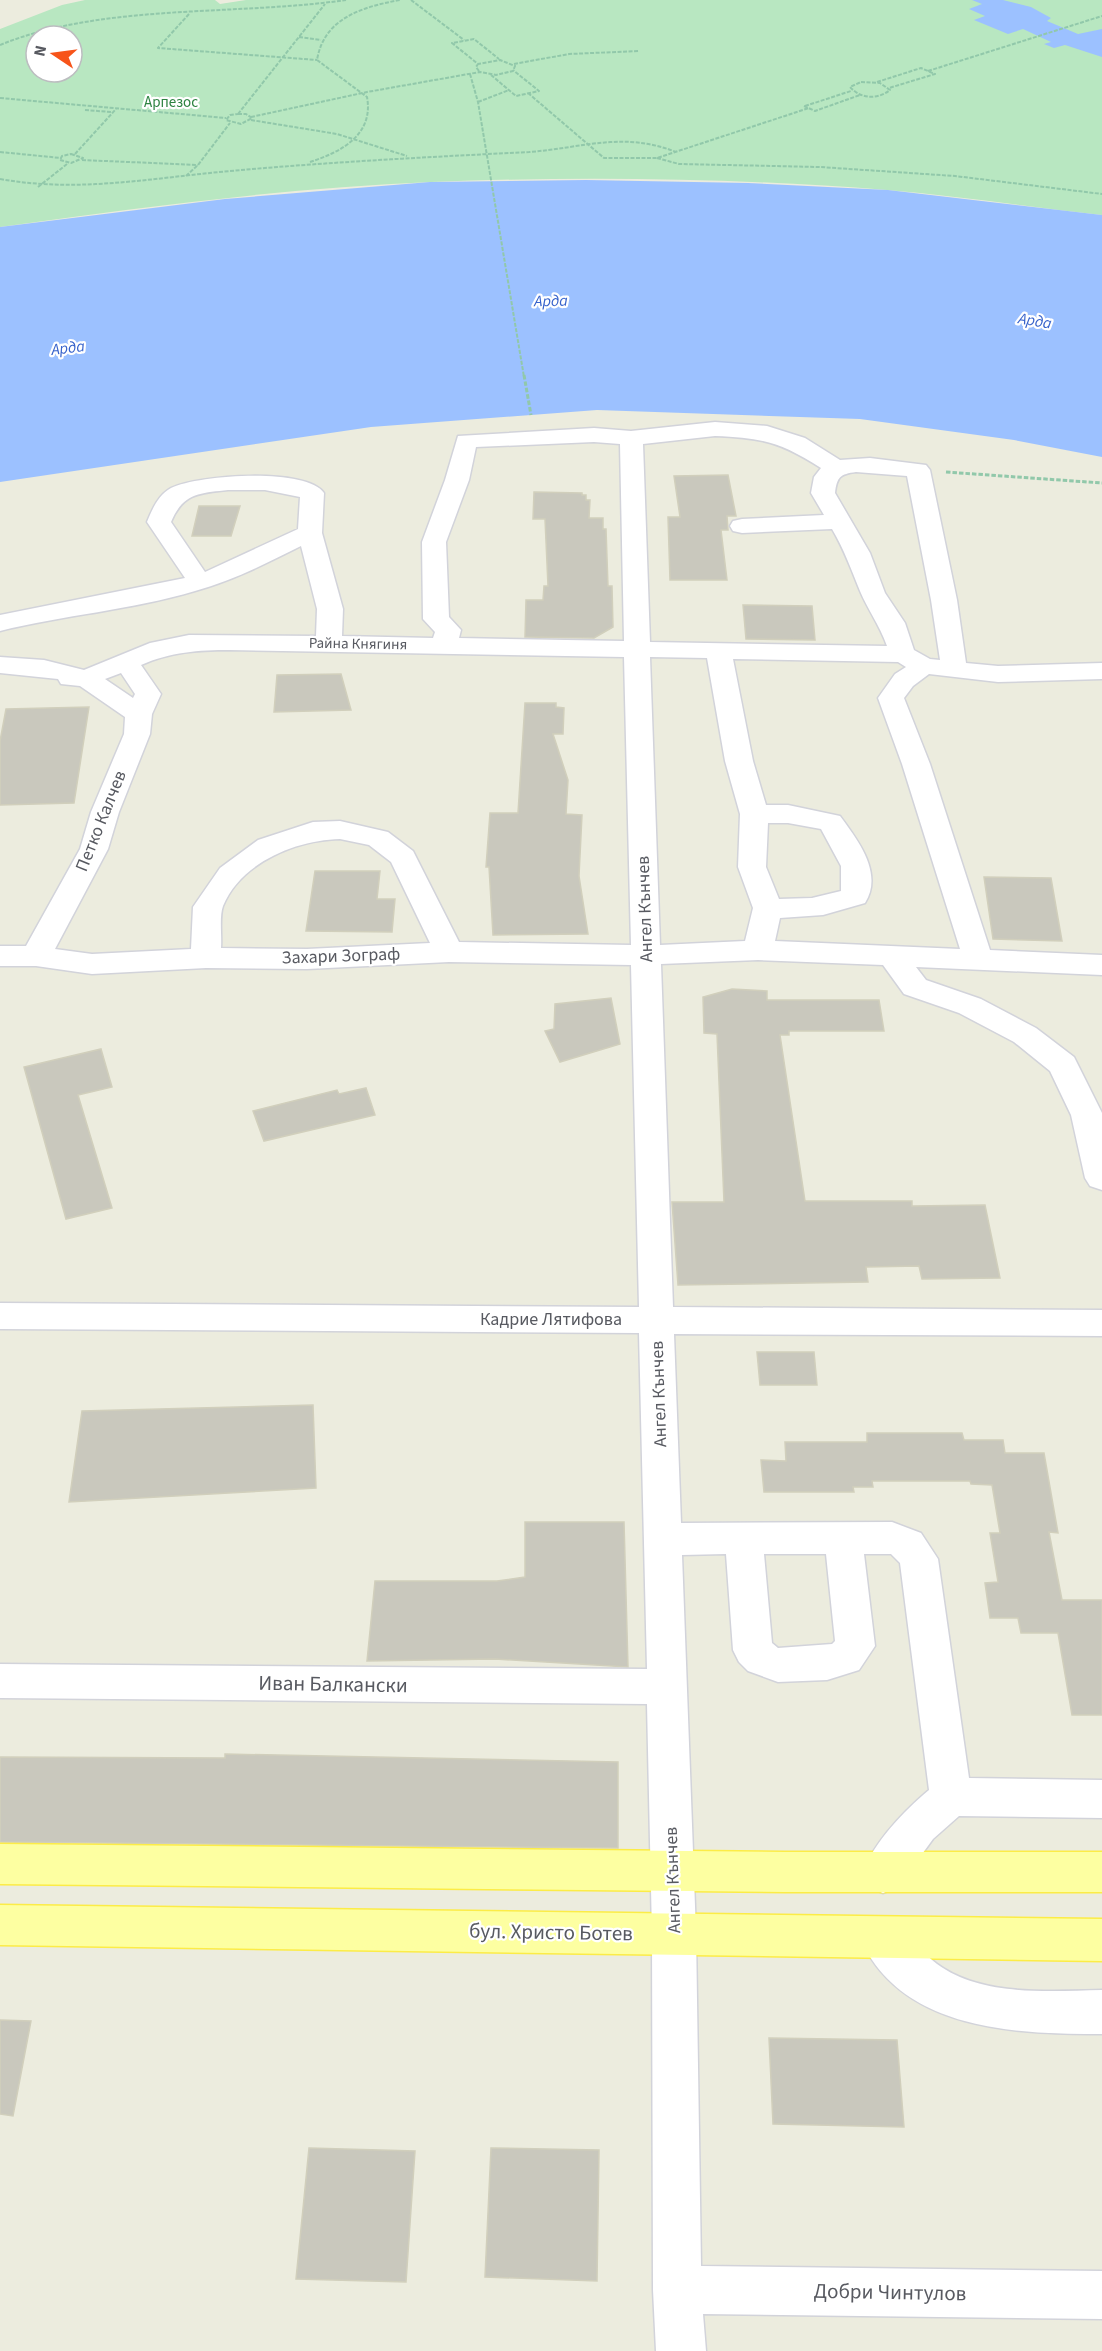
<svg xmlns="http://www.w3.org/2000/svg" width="1102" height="2351" viewBox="0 0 1102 2351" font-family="'Source Sans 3',sans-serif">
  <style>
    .green { fill: #b8e7c1; fill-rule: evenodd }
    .water { fill: #9cc1ff }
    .building { fill: #c9c8bd; stroke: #d1cfbc; stroke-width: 1.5 }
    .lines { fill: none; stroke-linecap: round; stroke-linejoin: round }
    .minor-casing { stroke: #d2d3da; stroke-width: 3 }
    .major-casing { stroke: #fcec47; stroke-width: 3 }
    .path-far1 { stroke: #91c8aa; stroke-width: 2; stroke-dasharray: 4 1.5; stroke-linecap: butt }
    .path { stroke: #91c8aa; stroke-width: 3; stroke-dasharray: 4.5 2; stroke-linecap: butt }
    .minor { fill: #fff; fill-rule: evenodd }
    .major { fill: #fdffa1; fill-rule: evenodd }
    .labels { text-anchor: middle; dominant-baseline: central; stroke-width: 4.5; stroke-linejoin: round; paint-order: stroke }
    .far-park-label { font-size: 15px; fill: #2d8341; stroke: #fff }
    .far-street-label { font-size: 15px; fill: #585a61; stroke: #fff }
    .far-water-label { font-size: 16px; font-style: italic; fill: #3662cb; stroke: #fff }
    .street-label { font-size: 18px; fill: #585a61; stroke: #fff }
    .near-street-label { font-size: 21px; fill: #585a61; stroke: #fff }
  </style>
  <rect width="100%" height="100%" fill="#ececde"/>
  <!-- green -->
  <path class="green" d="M85 0H215L220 4 246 0H1102V215C1030 207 959 196 887 190 736 178 582 176 431 182 287 188 143 207 0 227V29L62 5ZM36 36H72V72H36Z"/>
  <!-- water -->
  <path class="water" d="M972 0H1003L1031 7 1051 18 1047 21 1078 34 1102 29V57L1065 45 1054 48 1044 44 1051 42 1023 29 1008 34 974 20 985 16 969 9 982 4Z
    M586 180 748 183 888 190 1102 215V457L1014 440 860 419 597 410 371 427 0 482V227L225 199 430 182Z"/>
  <!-- building -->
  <path class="building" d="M728 475 736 516H727L728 530H721L727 580H670L668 517H680L674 476Z
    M534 492 582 493V495H586V500H590L589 518H603V529H606L608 586H612L613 627 594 638 525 637 526 600H543L544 586H548L545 519H533Z
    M199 506H240L231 536H192Z
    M743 605 812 606 815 640 746 639Z
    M341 674 351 710 274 712 277 675Z
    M525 703H556V707L564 708 563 734H553L568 780 566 814 582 815 579 876 588 934 493 935 489 867H486L490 813H518Z
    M89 707 74 803 0 805V741L6 709Z
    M315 871H380L377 899H395L392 932 306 931Z
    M984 877 1051 878 1062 941 993 939Z
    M732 989 767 991V1000H879L884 1031H789V1035H780L805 1201H912V1206L985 1205 1000 1278 922 1279 919 1266 866 1267 868 1282 678 1285 672 1202H724L717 1034 704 1033 703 997Z
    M611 998 620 1044 560 1062 545 1031 554 1029 555 1004Z
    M101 1049 112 1087 78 1095 112 1208 66 1219 24 1067Z
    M366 1088 375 1115 264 1141 253 1111 337 1090 339 1094Z
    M757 1352H814L817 1385H760Z
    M313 1405 316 1488 69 1502 82 1411Z
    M867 1433H962L964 1440H1003L1005 1453H1044L1058 1533 1049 1532 1062 1600H1102V1715H1072L1058 1633H1021L1018 1618H990L985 1583 998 1582 990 1533H1000L992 1485 971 1484 970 1481H872L873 1487H853L854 1492H764L761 1460 786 1461 785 1442H867Z
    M525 1522H624L628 1667 495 1659 367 1661 375 1581H497L525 1577Z
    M225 1754 618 1762V1848L0 1842V1757L225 1758Z
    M0 2020 31 2021 13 2116 0 2114Z
    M769 2038 897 2040 904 2127 773 2124Z
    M309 2148 415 2151 406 2282 296 2279Z
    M491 2148 599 2150 597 2281 485 2277Z"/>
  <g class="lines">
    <defs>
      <path id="minor" d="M715 422 767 426 805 438 840 460 870 458 926 465 930 470 957 600 966 663 998 666 1102 663V679L998 682 929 674 913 686 904 698 930 764 990 950 1102 955V975L916 967 926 980 981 999 1036 1028 1074 1057 1102 1113V1190L1090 1186 1085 1178 1071 1115 1050 1071 1014 1042 959 1013 904 994 883 965 758 960 661 964 673 1307 1102 1310V1336L674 1334 681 1523 892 1522 921 1533 938 1559 969 1778 1102 1780V1818L959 1816 933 1839 898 1887 883 1893 868 1887 862 1873C876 1840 902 1813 929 1790L900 1563 891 1554H864L875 1646 859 1670 827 1680 778 1682 748 1671 739 1662 733 1650 726 1554 682 1555 696 1933 701 2266 1102 2271V2319L703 2314 706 2351H656L653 2290 652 1933 647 1704 0 1698V1664L647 1669 639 1333 0 1329V1303L639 1307 631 965 449 962 307 969 206 968 92 974 36 966H0V946H26L80 849 91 812 124 734 125 717 80 686 61 684 58 679 0 673V657L44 660 84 670 150 643 189 635 316 636 317 609 301 546C267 563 232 581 195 591 131 610 64 615 0 631V615L185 578 147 522C152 510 158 495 171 488 198 475 306 467 324 493L322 533 343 609 342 636 433 638 435 632 423 619 422 542 445 480 458 436 594 428 631 431ZM715 436C763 438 780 442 821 468L814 477 811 493 824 515 742 519 733 521 730 526 733 531 742 533 832 529C844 549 851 569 860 591 868 610 879 624 887 646L650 642 643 444ZM594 442 620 444 624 641 459 638 461 630 449 617 446 542 469 480 476 447ZM856 472 907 476 931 600 940 660 930 659 914 650 905 623 885 593 870 553 835 493C837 477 840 474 856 472ZM228 490H265L300 497 298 529 205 572 171 522C183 493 200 493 228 490ZM230 650 624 657 631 945 459 942 413 851 388 832 340 821 313 822 258 840 220 868 193 907 191 949 92 954 55 949 108 849 119 812 150 734 152 714 161 694 141 665C171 652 198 650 230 650ZM650 657 707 658 725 761 740 814 738 867 753 908 745 941 660 945ZM733 659 898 662 906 667 895 674 878 698 902 764 960 949 775 941 780 918 823 915 865 903C884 873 857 839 840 816L788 805H766L753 761ZM121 673 135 694 133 698 105 679ZM768 823H788L821 829 841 866V891L812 898 779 899 766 867ZM340 839 369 845 391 862 430 943 307 949 221 948C222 936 219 917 223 906 241 862 297 840 340 839ZM764 1554H826L835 1641 832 1644 778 1648 772 1643Z
        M882 1917C906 1927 917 1949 937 1964 982 1997 1049 1991 1102 1990V2034C1016 2034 901 2031 860 1938L867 1923Z"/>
      <path id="major" d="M0 1844 785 1852H1102V1892H785L0 1884Z
        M0 1905 1102 1919V1961L0 1945Z"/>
    </defs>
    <!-- minor casing -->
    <use href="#minor" class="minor-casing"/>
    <!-- major casing -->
    <use href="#major" class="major-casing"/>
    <!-- path-far1 -->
    <path class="path-far1" d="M411 0 464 40
      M189 14 158 48 317 60
      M299 37 321 40
      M0 45C103 3 236 16 346 0
      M514 64 569 54 639 51
      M479 71 476 67 478 64 452 43 474 39 499 59
      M928 71 1102 16
      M470 74 478 102 524 377
      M491 75 516 96 539 91 513 70
      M861 82 880 83 890 90C877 100 861 99 850 87Z
      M877 82 921 68 935 74 889 88
      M528 93 604 158H657L809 108
      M0 98 226 118
      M478 102 509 90
      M804 106 815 111 860 95
      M805 106 851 91
      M85 110 111 112
      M238 114 325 4
      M238 114H246L252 118 241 124 226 120 230 115Z
      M251 117 367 92 480 72 496 75 513 71 515 66 500 60 478 64
      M251 120 337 134 407 156
      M0 152 61 158
      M71 154 83 158 71 163 60 160 62 156Z
      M75 154 116 109
      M657 158 679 164 820 167 955 176 1102 194
      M82 160 198 165
      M310 162C341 152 374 135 367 97L317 60C324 18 362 7 400 0
      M186 176 198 165 230 123
      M0 179C78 193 152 178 230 171 330 162 429 157 529 152 583 148 623 131 676 152
      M38 187 67 164"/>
    <!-- path -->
    <path class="path" d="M524 375 531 415
      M946 472 1102 483"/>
    <!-- minor -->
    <use href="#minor" class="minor"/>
    <!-- major -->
    <use href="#major" class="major"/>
  </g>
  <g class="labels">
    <!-- far-park labels -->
    <g class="far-park-label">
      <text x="171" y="102">Арпезос</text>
    </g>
    <!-- far-street labels -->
    <g class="far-street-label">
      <text transform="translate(358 644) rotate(1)">Райна Княгиня</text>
    </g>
    <!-- far-water labels -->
    <g class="far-water-label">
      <text transform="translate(551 301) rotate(-1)">Арда</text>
      <text transform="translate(1035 321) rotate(9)">Арда</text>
      <text transform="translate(68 348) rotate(-7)">Арда</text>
    </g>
    <!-- street labels -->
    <g class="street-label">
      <text transform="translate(101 821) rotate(-68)">Петко Калчев</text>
      <text transform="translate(645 909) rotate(-92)">Ангел Кънчев</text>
      <text transform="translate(341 956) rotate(-2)">Захари Зограф</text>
      <text x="551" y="1319">Кадрие Лятифова</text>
      <text transform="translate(659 1394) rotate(-92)">Ангел Кънчев</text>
      <text transform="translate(673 1880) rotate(-92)">Ангел Кънчев</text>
    </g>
    <!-- near-street labels -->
    <g class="near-street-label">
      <text transform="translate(333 1684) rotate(1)">Иван Балкански</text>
      <text transform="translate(551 1932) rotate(1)">бул. Христо Ботев</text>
      <text transform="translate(890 2292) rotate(1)">Добри Чинтулов</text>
    </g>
  </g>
  <!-- north arrow -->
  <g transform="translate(54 54) rotate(283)"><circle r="28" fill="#ffffff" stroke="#bcbdc0" stroke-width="1.5"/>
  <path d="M0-4.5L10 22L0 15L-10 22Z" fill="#f7541a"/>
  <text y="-9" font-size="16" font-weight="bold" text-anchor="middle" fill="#585a61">N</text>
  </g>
</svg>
